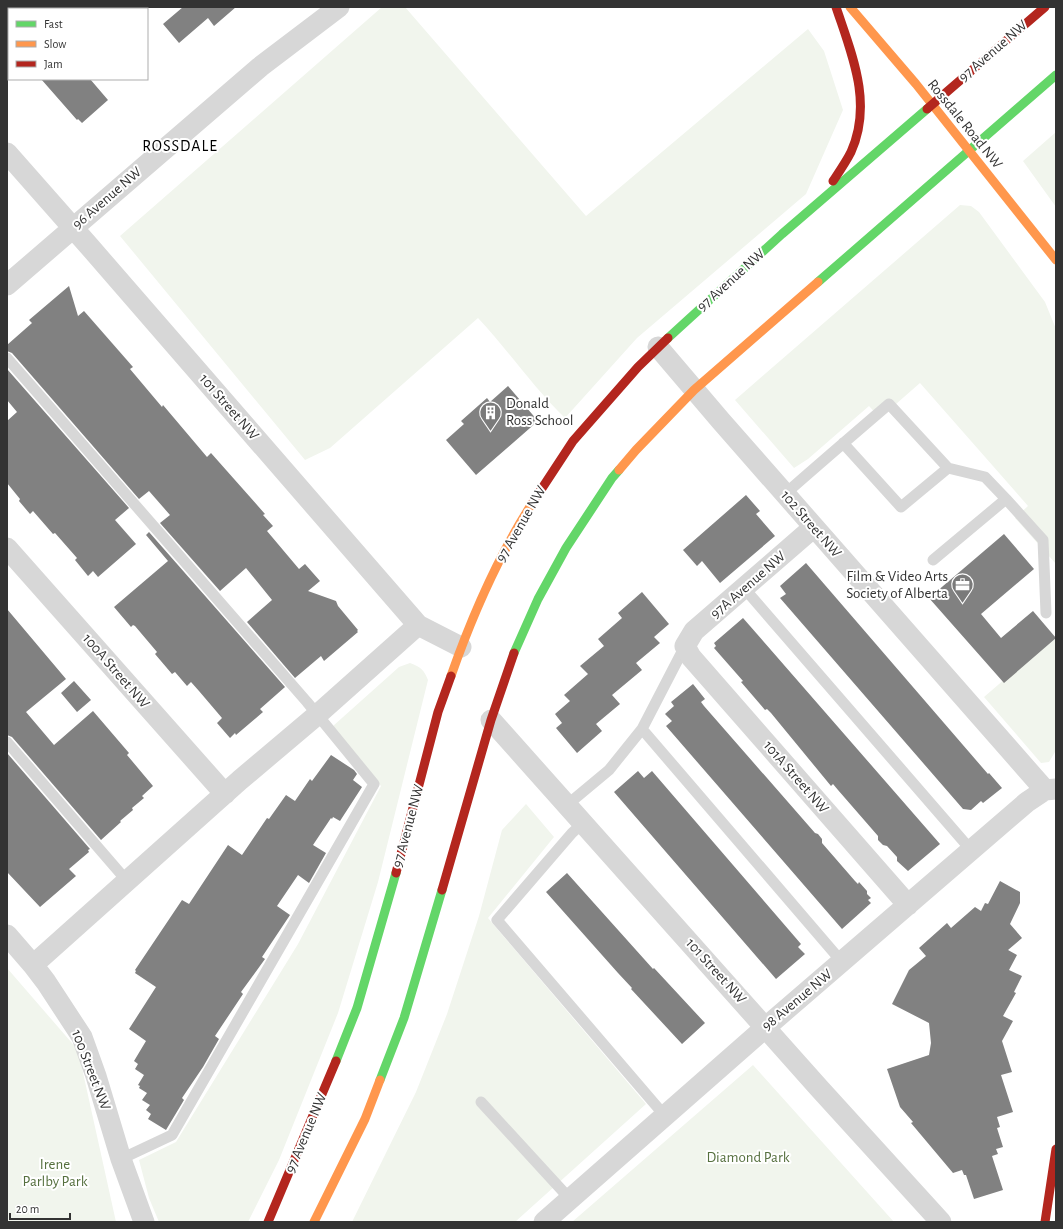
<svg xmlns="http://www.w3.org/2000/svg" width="1063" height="1229" viewBox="0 0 1063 1229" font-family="'Alegreya Sans',sans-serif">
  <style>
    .green { fill: #f1f5ed }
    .building { fill: #818181 }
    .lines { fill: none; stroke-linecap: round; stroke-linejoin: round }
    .lane { stroke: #d7d7d7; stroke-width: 11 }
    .street { stroke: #d7d7d7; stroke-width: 21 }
    .fast { stroke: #63d668; stroke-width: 9 }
    .slow { stroke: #ff974d; stroke-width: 9 }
    .jam { stroke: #b3261e; stroke-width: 9 }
    .labels { text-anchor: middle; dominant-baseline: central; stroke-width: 4; stroke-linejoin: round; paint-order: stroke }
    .street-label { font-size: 15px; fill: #333; stroke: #fff }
    .poi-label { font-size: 15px; fill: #333; stroke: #fff; text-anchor: start }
    .park-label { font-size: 15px; fill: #56703f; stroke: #fff }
    .neighbourhood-label { font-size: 16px; letter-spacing: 1px; fill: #000; stroke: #fff }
  </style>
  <rect width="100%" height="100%" fill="#fff"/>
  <!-- green -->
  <path class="green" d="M382 7H405L586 216 808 29 824 51 843 110 806 194 637 338 565 418C533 387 508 350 478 318L330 448 305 460 120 236Z
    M1056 132V207L1023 161Z
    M960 205 971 206 979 212 1045 302 1056 329V564L1015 518 1028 506 920 383 880 418 869 406 808 459 794 468 735 400Z
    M1055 636V752L1049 762 1041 763 984 697Z
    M410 663C421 667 424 670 428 680L378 882 338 1013 279 1160 248 1222H159L149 1198 139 1160 176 1142 298 944 381 786 333 726 399 667Z
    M526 804 554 837 488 918 646 1104 515 1222H352L416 1092 447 1014 479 916 502 830Z
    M7 968 78 1050 116 1222H7Z
    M753 1065 894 1222H572Z"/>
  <!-- building -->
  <path class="building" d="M183 7H236L214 26 208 18 179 43 163 24Z
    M41 79H90L108 100 82 123 78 119 77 120Z
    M69 286 78 316 84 311 133 367 130 369 162 407 163 405 207 457 211 453 265 514 263 515 273 526 267 531 299 569 305 564 320 581 308 591 336 601 338 606 358 630 357 631 358 632 324 661 321 656 295 678 247 622 272 600 246 568 220 591 160 523 170 515 149 491 139 499 12 353 7 351V345L32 323 29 320Z
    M7 369 129 508 115 520 136 544 98 577 93 571 88 576 75 560 77 558 55 533 53 534 33 511 30 514 19 501 20 499 7 483V421L17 412 7 400Z
    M508 386 538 421 476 475 446 440 464 424 461 421 487 398 490 402Z
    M746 495 760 511 756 514 775 536 720 583 702 561 697 566 683 550Z
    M149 532 285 687 260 709 263 712 236 735 235 733 230 738 217 723 222 718 199 691 191 682 187 686 175 672 172 674 155 654 157 652 135 626 133 625 131 627 114 607 168 561 146 535Z
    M1004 534 1034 569 981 614 1001 638 1033 611 1056 638 1004 683 929 598Z
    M806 563 988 774 989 773 1002 788 983 803 981 801 971 810 963 809 780 598 786 594 780 586Z
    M642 592 669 624 654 637 660 643 636 663 642 670 612 695 620 704 596 724 602 731 577 753 556 728 562 723 555 714 570 701 564 695 588 674 580 666 604 646 598 639 622 618 618 613Z
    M7 609 66 679 26 712 54 745 93 711 129 753 127 755 153 786 142 796 144 798 132 808 133 810 120 821 121 822 101 840 12 737 7 735Z
    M743 618 940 844 908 871 897 861V857L887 846 883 845 878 840V836L838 790 833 784 831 786 771 713 767 709 765 710 741 682 743 681 714 648 716 646 714 643Z
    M74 681 91 700 77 712 61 693Z
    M693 684 705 699 701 702 704 706 815 833 818 834 822 839V843L855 881 858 884 859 882 867 891V894L871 898 868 900 871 903 842 929 666 726 672 721 665 714 674 706 671 702Z
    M7 753 90 849 88 850 89 852 69 869 76 876 40 907 7 872Z
    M331 755 354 770 357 774 353 780 362 787 340 821 333 817 332 819 331 818 313 845 326 853 309 883 298 875 277 906 290 915 262 957 265 959 241 992 243 994 215 1036 219 1039 203 1067 182 1098 184 1100 166 1130 148 1119 151 1114 146 1110 150 1105 142 1100 147 1093 139 1088 140 1086 138 1085 144 1075 135 1069 138 1064 134 1061 146 1041 129 1029 156 987 135 973 136 971 135 970 182 900 189 904 228 845 242 855 267 818 269 819 286 795 295 801 310 779 312 781Z
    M638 771 644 778 652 771 801 944 798 947 805 954 776 979 614 792Z
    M567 873 653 969 654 968 705 1023 682 1044 631 989 632 988 618 973 546 892Z
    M1000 881 1020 892V903L1010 924 1022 938 1008 950 1017 955 1009 970 1022 976 1014 992 1016 993 1003 1016 1013 1021 1002 1041 1012 1072 1001 1075 1013 1112 997 1117 1000 1127 997 1128 1003 1147 996 1149 998 1154 992 1156 1003 1190 974 1199 966 1175H964L962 1170 953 1173 911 1123 913 1122 900 1107 887 1069 929 1055 931 1043 929 1023 892 1004 909 970 926 956 919 948 947 923 951 928 975 907 981 911 985 903 988 904Z"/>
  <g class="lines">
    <!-- lane -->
    <path class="lane" d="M7 358 307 702 374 784 172 1135 121 1159
      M948 468 985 477 1006 499 1043 540 1046 613
      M785 494C819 464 854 434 889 404L948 468 901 507 843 443
      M933 560 1006 499
      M744 588 971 850
      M642 729 842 962
      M7 742 127 881
      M567 805 609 770 642 729 685 646
      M583 823 572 833 497 920 665 1116
      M481 1102 570 1199"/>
    <!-- street -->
    <path class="street" d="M7 153 89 246 418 625 461 647
      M7 285 260 67 339 7
      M658 347 721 421 1045 790
      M814 527 694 631 685 646 691 657 908 905
      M7 548 225 794
      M491 720 819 1088 941 1222
      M7 935 33 965 46 982 82 1037 96 1076 121 1159 144 1222
      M33 965 240 780 317 715 418 625
      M544 1222 766 1027 1027 802 1045 790 1056 789"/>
    <!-- fast -->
    <path class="fast" d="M818 282 1056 75
      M668 338 782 234 927 109
      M514 653 538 599 566 548 612 478 619 470
      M336 1061 357 1008 396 873
      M380 1080 404 1018 442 890"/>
    <!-- slow -->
    <path class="slow" d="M850 7 916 84 1056 260
      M619 470 636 450 694 390 818 282
      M451 676C472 616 498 556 533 502
      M314 1222 365 1119 380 1080"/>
    <!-- jam -->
    <path class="jam" d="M927 109 1045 7
      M833 181C839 172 846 162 851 152 873 103 852 55 836 7
      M533 502 573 441 638 367 668 338
      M396 873 438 712 451 676
      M442 890 491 720 514 653
      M268 1222 336 1061
      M1045 1222 1056 1149"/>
  </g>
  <!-- icons -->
  <defs>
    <symbol id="building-pin" viewBox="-11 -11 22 30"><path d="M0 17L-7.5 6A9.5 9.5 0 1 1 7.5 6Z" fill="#7a7a7a" stroke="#fff"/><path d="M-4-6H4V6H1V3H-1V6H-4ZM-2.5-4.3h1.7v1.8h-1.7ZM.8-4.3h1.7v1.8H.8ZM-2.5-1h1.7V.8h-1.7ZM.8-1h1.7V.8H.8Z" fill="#fff"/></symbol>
    <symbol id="office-pin" viewBox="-11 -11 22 30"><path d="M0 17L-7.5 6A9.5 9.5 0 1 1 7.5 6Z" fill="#7a7a7a" stroke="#fff"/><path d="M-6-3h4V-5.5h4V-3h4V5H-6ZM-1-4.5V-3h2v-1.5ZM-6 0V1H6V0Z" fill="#fff"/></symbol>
  </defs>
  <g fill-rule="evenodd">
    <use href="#building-pin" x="478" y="400" width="25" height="34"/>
    <use href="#office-pin" x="950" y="572" width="25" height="34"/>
  </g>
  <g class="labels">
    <!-- street labels -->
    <g class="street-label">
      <text transform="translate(993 51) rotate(-41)">97 Avenue NW</text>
      <text transform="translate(965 124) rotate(51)">Rossdale Road NW</text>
      <text transform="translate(107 198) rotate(-41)">96 Avenue NW</text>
      <text transform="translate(731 280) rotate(-42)">97 Avenue NW</text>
      <text transform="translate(229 407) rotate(49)">101 Street NW</text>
      <text transform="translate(521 524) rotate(-60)">97 Avenue NW</text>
      <text transform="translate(811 524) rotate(49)">102 Street NW</text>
      <text transform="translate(748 585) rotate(-41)">97A Avenue NW</text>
      <text transform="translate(116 671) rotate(49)">100A Street NW</text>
      <text transform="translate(796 777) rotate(49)">101A Street NW</text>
      <text transform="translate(408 826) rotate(-75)">97 Avenue NW</text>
      <text transform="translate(716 971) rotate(48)">101 Street NW</text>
      <text transform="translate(797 1000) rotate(-40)">98 Avenue NW</text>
      <text transform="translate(91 1070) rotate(69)">100 Street NW</text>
      <text transform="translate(306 1133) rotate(-67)">97 Avenue NW</text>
    </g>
    <!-- poi labels -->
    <g class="poi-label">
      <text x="506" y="403">Donald<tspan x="506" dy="17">Ross School</tspan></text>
      <text x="948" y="576" text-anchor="end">Film &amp; Video Arts<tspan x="948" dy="17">Society of Alberta</tspan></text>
    </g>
    <!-- park labels -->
    <g class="park-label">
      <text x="748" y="1157">Diamond Park</text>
      <text x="55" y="1164">Irene<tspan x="55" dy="17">Parlby Park</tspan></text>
    </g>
    <!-- neighbourhood labels -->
    <g class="neighbourhood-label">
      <text x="180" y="146">ROSSDALE</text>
    </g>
  </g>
  <!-- border -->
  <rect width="1063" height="1229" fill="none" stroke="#333333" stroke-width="16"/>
  <!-- legend -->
  <rect x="8" y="8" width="140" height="72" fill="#ffffff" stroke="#adadad"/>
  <rect x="16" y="21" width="20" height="6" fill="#63d668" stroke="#adadad"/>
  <text x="44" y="28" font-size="12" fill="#333333">Fast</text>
  <rect x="16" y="41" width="20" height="6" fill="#ff974d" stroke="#adadad"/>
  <text x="44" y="48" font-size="12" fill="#333333">Slow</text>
  <rect x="16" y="61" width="20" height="6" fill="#b3261e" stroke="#adadad"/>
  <text x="44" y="68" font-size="12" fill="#333333">Jam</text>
  <!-- scale -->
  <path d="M10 1213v6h60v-6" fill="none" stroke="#333333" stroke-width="2"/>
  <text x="16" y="1213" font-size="12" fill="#333333" stroke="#ffffff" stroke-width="3" paint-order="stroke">20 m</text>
</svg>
